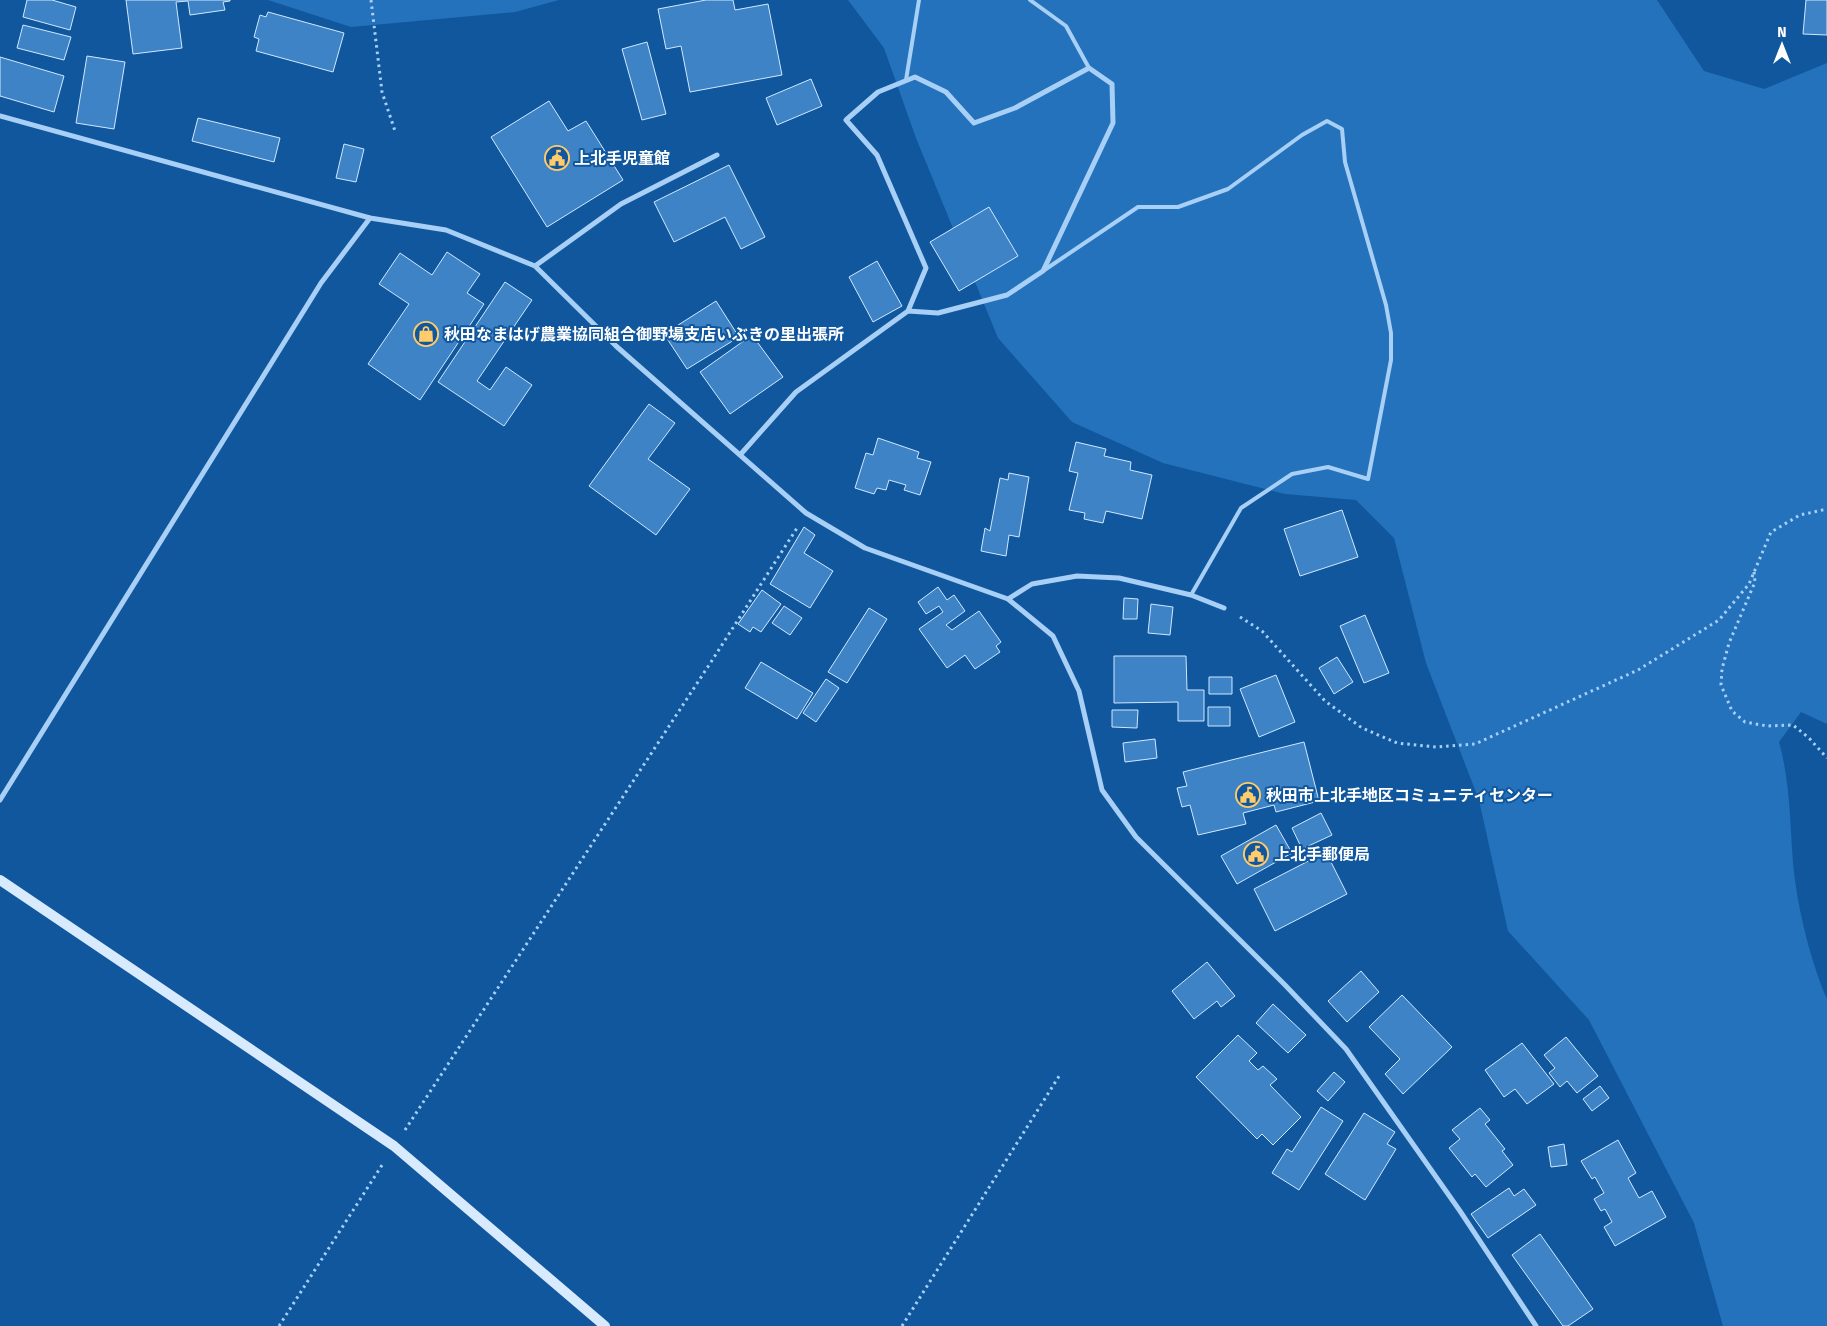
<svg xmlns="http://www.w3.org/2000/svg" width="1827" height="1326" viewBox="0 0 1827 1326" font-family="'Fira Sans','Noto Sans JP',sans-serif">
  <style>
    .green { fill: #2472bc }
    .building { fill: #3e83c6; stroke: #d0e8fe }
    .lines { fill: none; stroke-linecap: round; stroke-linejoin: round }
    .path { stroke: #a8cff5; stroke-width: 3; stroke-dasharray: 2.5 4; stroke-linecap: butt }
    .lane { stroke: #a8cff5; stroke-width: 4 }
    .street { stroke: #a8cff5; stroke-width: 5 }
    .secondary { stroke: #d8eafd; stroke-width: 10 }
    .labels { text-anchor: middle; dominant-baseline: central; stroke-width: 4; stroke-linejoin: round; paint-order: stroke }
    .poi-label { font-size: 16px; font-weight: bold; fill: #fff; stroke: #11579e; text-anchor: start }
  </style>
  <rect width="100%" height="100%" fill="#11579e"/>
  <!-- green -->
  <path class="green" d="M268 0H559L515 12 351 27Z
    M848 0H1657L1704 71 1764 89 1827 63V724L1801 712 1779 742C1790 781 1790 823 1793 863 1797 906 1810 960 1827 999V1326H1723L1694 1223 1589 1020 1508 931 1479 800 1426 663 1394 538 1356 500 1285 494 1163 463 1072 422 998 338 916 138 884 48Z"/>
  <!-- building -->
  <path class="building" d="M27 0H52L76 7 70 30 23 17Z
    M126 0H230V1L223 2 225 10 190 15 188 1 176 2 182 48 133 54Z
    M706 0H733L735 10 768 4 782 75 690 92 681 46 666 49 658 9Z
    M1806 0H1827V35L1803 34Z
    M268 12 344 33 333 72 256 51 259 39 254 37 260 15 266 17Z
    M23 25 71 37 64 60 17 48Z
    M647 42 666 114 642 120 622 49Z
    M87 56 125 62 114 129 76 123Z
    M0 57 64 76 54 112 0 96Z
    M811 79 822 106 777 125 766 98Z
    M549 101 568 131 586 121 623 180 547 227 491 137Z
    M198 118 280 138 274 162 192 141Z
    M344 144 364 149 356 182 336 178Z
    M729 165 765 237 741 249 725 217 674 242 654 202Z
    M989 207 1018 256 959 291 930 242Z
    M447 252 480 274 467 293 484 304 420 400 368 364 409 304 379 284 400 253 432 275Z
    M877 261 902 306 873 322 849 277Z
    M505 282 532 300 477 381 490 390 506 367 532 385 504 426 438 382Z
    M716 301 739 337 687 369 664 334Z
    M752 335 783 377 730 414 700 372Z
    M649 404 675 423 648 459 690 489 656 535 589 486Z
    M878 438 919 452 917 458 931 462 920 495 904 490 906 485 889 480 886 490 877 488 874 494 855 488 866 453 873 455Z
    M1076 442 1106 449 1104 456 1131 462 1130 470 1152 475 1142 519 1106 511 1103 523 1084 519 1085 513 1069 510 1078 473 1069 471Z
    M1009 473 1029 477 1019 537 1009 535 1006 556 981 551 985 528 990 531 1000 478 1008 480Z
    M1342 510 1358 557 1300 576 1284 529Z
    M804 527 815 535 804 553 833 571 810 608 770 584Z
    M938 587 947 600 954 595 965 611 946 625 952 630 979 611 1001 642 996 646 1000 652 975 669 965 655 947 668 919 629 943 612 939 606 926 614 918 602Z
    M762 590 781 604 761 632 753 627 750 632 738 624Z
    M1124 598 1138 599 1137 619H1123Z
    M1151 604 1173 607 1170 635 1148 633Z
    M784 606 802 618 790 635 772 623Z
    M869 608 887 619 847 683 828 672Z
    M1365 615 1389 673 1364 683 1340 626Z
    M1114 656H1186L1187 690H1204V721H1178V702L1114 703Z
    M1337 657 1353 682 1334 694 1319 668Z
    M761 662 813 693 797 719 745 688Z
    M1276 675 1295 722 1259 737 1240 689Z
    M1209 677H1232V694H1209Z
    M826 679 839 688 816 722 803 713Z
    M1208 707H1230V726H1208Z
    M1112 710H1138L1137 728 1112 727Z
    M1155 739 1157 758 1125 762 1123 743Z
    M1304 742 1319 801 1276 812 1274 805 1243 813 1246 824 1198 835 1190 805 1182 807 1177 788 1187 786 1183 772Z
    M1321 813 1332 835 1302 849 1292 828Z
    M1276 825 1292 853 1237 884 1221 856Z
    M1326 852 1347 894 1275 931 1254 889Z
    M1207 962 1235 996 1221 1007 1217 1001 1194 1019 1172 991Z
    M1361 971 1379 992 1347 1022 1328 1001Z
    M1402 995 1452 1047 1403 1094 1385 1074 1400 1059 1369 1027Z
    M1273 1004 1306 1035 1288 1053 1256 1023Z
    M1238 1035 1257 1053 1249 1061 1258 1070 1263 1066 1277 1079 1270 1085 1301 1117 1273 1145 1262 1134 1257 1139 1196 1077Z
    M1566 1037 1598 1076 1577 1093 1567 1081 1560 1087 1549 1073 1555 1068 1544 1055Z
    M1522 1043 1554 1084 1527 1104 1515 1089 1504 1097 1485 1070Z
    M1334 1072 1345 1082 1328 1101 1317 1091Z
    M1600 1086 1609 1098 1592 1111 1583 1099Z
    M1321 1107 1343 1121 1299 1190 1272 1173 1287 1149 1292 1152Z
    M1480 1108 1490 1120 1485 1124 1505 1149 1502 1151 1513 1165 1486 1187 1475 1174 1472 1177 1449 1148 1460 1139 1452 1130Z
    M1364 1113 1395 1132 1387 1144 1396 1149 1365 1200 1325 1174Z
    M1618 1140 1636 1173 1628 1178 1639 1198 1652 1191 1666 1217 1615 1246 1604 1227 1612 1222 1605 1209 1601 1211 1594 1199 1604 1193 1595 1177 1592 1179 1581 1161Z
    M1564 1144 1567 1165 1551 1167 1548 1147Z
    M1509 1188 1514 1196 1524 1189 1536 1205 1488 1238 1471 1214Z
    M1540 1234 1593 1309 1568 1326H1563L1512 1255Z"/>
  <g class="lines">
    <!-- path -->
    <path class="path" d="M371 0 382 92 395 131
      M1754 572 1755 582 1729 643 1722 669 1721 685 1732 711 1745 722 1767 726 1793 725 1809 738 1827 758
      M1240 617 1262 631 1325 701 1362 728 1397 743 1436 747 1475 744 1638 670 1719 620 1749 584 1771 532 1800 515 1827 509
      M405 1130 711 662 797 528
      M279 1326 384 1162
      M902 1326 1061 1073"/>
    <!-- lane -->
    <path class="lane" d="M1030 0 1066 26 1089 68
      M906 80 919 0
      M1043 271 1138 207H1178L1228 189 1302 135 1327 121 1342 129 1345 162 1386 305 1391 333V360L1368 479 1328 467 1292 474 1241 508 1191 595"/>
    <!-- street -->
    <path class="street" d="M0 116 370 218 446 230 535 266 616 346 806 513 865 548 1008 599 1053 636 1079 691 1102 790 1136 837 1285 985 1346 1049 1460 1211 1536 1326
      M535 266 621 204 717 155
      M740 455 796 392 908 311 926 268 877 155 846 120 878 92 915 77 946 92 974 123 1015 108 1089 68 1112 84 1113 123 1043 271 1007 295 938 313 908 311
      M1008 599 1032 584 1077 576 1119 578 1191 595 1224 608
      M0 800 321 283 370 218"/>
    <!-- secondary -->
    <path class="secondary" d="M0 880 394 1146 605 1326"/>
  </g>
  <!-- icons -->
  <defs>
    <symbol id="civic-ring" viewBox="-11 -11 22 22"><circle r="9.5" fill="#11579e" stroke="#ffcb6b" stroke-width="1.5"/><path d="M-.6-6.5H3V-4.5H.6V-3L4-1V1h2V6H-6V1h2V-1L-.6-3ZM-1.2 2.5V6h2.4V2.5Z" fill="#ffcb6b"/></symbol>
    <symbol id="shop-ring" viewBox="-11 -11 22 22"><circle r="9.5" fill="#11579e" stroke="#ffcb6b" stroke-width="1.5"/><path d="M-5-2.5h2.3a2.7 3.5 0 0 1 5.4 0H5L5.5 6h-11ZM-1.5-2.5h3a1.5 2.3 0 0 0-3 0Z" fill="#ffcb6b"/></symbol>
  </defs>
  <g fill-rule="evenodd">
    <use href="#civic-ring" x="543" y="144" width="28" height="28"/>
    <use href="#shop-ring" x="412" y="320" width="28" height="28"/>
    <use href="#civic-ring" x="1234" y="781" width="28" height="28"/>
    <use href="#civic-ring" x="1242" y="840" width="28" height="28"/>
  </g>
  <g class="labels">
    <!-- poi labels -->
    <g class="poi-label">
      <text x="574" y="158">上北手児童館</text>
      <text x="444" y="334">秋田なまはげ農業協同組合御野場支店いぶきの里出張所</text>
      <text x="1266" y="795">秋田市上北手地区コミュニティセンター</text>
      <text x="1274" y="854">上北手郵便局</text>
    </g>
  </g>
  <!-- north arrow -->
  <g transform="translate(1782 45)" stroke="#11579e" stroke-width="4" paint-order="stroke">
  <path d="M0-4L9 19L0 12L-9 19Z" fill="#ffffff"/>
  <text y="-8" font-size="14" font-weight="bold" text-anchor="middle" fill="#ffffff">N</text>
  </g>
</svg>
